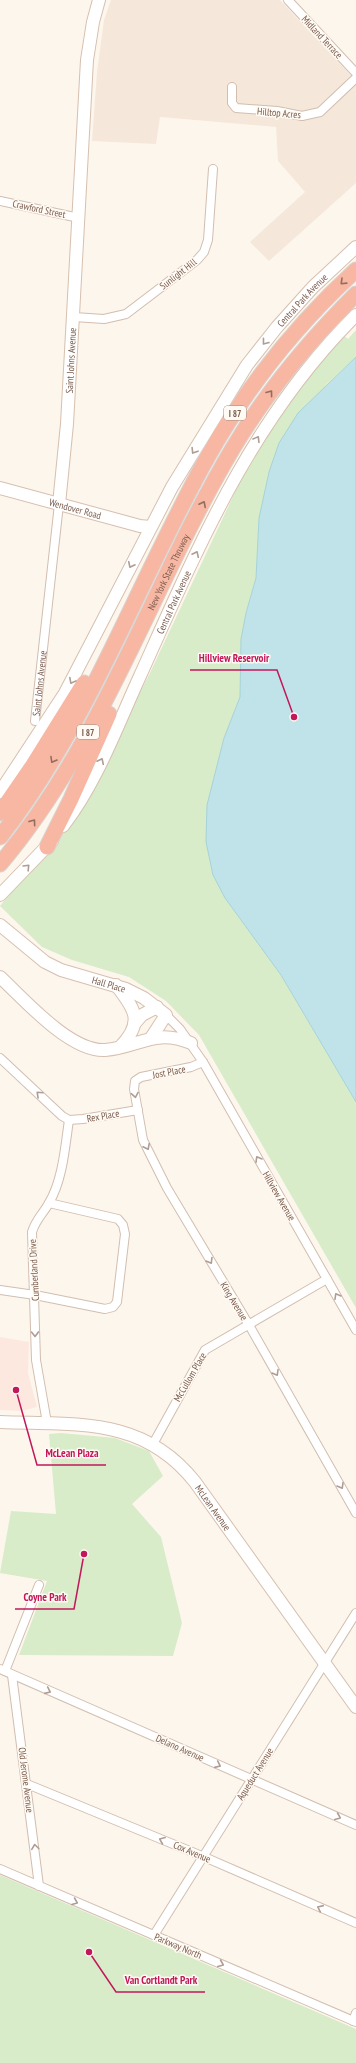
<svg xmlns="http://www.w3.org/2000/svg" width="356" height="2063" viewBox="0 0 356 2063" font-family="'PT Sans Narrow',sans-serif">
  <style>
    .residential { fill: #f5e8da }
    .commercial { fill: #fde8e0 }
    .green { fill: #d8ecc9 }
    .water { fill: #bfe3e8; stroke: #a5d3da }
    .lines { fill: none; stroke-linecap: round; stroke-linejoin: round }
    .street-casing { stroke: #d1beb0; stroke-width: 10 }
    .secondary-casing { stroke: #d6c0b0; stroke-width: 14 }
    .highway-casing { stroke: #dad1cd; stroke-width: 17 }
    .street { stroke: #fff; stroke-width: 8 }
    .secondary { stroke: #fff; stroke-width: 12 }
    .highway { stroke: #f7b7a3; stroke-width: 15 }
    .oneway { stroke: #936e5e }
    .oneway2 { stroke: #af9d94 }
    .labels { text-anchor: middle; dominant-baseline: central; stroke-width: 3; stroke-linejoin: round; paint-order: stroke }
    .shield { fill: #fffaf3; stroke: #a28b7f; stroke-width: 1 }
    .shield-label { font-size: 9px; font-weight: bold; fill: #7a5c4d }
    .street-label { font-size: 10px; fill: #7a5c4d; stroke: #fffaf3 }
    .leader { fill: none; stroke: #c2185b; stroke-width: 1.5 }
    .callout-dot { fill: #c2185b; stroke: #fffaf3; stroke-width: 1.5 }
    .callout-label { font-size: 11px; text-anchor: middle; font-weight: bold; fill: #c2185b; stroke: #fffaf3; stroke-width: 3; stroke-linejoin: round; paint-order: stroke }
  </style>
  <rect width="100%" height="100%" fill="#fdf6ec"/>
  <!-- residential -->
  <path class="residential" d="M111 0H280L356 81V183L269 261 250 242 305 192 278 161 276 127 160 117 156 144 92 141 97 72 104 20Z"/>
  <!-- commercial -->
  <path class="commercial" d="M0 1337 29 1342 28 1373 37 1407 21 1411 0 1410Z"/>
  <!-- green -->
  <path class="green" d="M356 330V357L326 385 259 518 256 578 246 613 241 639 240 697 224 738 225 898 281 975 356 1102V1308L199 1035 166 1001 129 977 72 960 42 947 0 906 73 817 148 677 245 471 271 423 342 334 348 339Z
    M61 1433 115 1438 149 1451 163 1476 132 1504 161 1537 182 1623 173 1656 19 1655 47 1581 0 1573 11 1511 56 1514 49 1434Z
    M0 1875 356 2029V2063H0Z"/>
  <!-- water -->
  <path class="water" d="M356 357V1102L281 975 225 898 213 875 206 842 207 805 224 738 240 697 241 639 246 613 256 578 259 518 269 472 279 443 298 413Z"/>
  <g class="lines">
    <defs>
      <g id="street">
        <path d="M288 0 356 73"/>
        <path d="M232 87V103L236 108 277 111 302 116 320 112 356 78"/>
        <path d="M0 201 79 218"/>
        <path d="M74 317 104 319 126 314 197 260 204 252 208 240 213 169"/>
        <path id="s1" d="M35 721 59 504"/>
        <path d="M166 1015 180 1029 203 1062 356 1330"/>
        <path d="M0 1058 62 1116 69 1120"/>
        <path d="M203 1062 191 1067 141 1077 135 1081 134 1089 143 1140 167 1188 249 1325 356 1513"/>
        <path d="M69 1120 83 1119 138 1110"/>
        <path d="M0 1290 35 1295 105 1309 113 1307 117 1302 125 1234 123 1225 118 1219 49 1203"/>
        <path d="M47 1423 36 1360 32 1232C36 1219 43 1214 49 1203 63 1179 65 1147 69 1120"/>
        <path d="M153 1444 205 1350 327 1279"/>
        <path d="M0 1669 356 1825"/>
        <path d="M5 1671 39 1585"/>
        <path d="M12 1675 39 1886"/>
        <path d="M27 1784 202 1856 356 1923"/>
        <path d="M0 1869 356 2022"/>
        <path d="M154 1935 356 1613"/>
        <path d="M353 2021 356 2013"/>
      </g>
      <g id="secondary">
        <path id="s2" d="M0 488 140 526 150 527"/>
        <path id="s3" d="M59 504 67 424 87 60 93 22 99 0"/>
        <path id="s4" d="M0 792 65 693 172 487 247 365 277 327 313 287 356 247"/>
        <path id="s5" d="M63 826C97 782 117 726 140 676 199 545 252 418 356 315"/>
        <path d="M0 895 52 841"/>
        <path id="s6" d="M0 925 45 962 61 970 126 989 144 998 166 1015 151 1038"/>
        <path d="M0 977C25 1000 70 1052 105 1050 140 1047 154 1028 191 1043"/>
        <path d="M116 985C135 1009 144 1022 121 1046"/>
        <path d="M135 1023 142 1015 157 1007"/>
        <path id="s7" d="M0 1422C76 1425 143 1416 195 1482L356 1707"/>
      </g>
      <g id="highway">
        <path d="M0 813 33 765 84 683"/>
        <path d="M0 837C89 723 137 583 207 458 246 388 297 324 356 270"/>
        <path d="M47 847 71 799 109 714"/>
        <path id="s8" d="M0 864C104 741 152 584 233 448 267 391 309 341 356 294"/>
      </g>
    </defs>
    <!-- street casing -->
    <use href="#street" class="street-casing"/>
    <!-- secondary casing -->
    <use href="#secondary" class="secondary-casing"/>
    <!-- highway casing -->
    <use href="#highway" class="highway-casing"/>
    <!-- street -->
    <use href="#street" class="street"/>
    <!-- secondary -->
    <use href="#secondary" class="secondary"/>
    <!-- highway -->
    <use href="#highway" class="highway"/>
  </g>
  <!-- one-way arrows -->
  <defs><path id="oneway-chevron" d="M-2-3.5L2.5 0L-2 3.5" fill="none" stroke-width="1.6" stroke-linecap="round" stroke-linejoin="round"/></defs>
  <g class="oneway">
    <use href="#oneway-chevron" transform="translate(343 282) rotate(136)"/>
    <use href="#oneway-chevron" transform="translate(270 393) rotate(-53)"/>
    <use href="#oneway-chevron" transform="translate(203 504) rotate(-63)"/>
    <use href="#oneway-chevron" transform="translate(53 760) rotate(120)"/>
    <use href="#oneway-chevron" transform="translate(33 822) rotate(-54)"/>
  </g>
  <g class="oneway2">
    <use href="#oneway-chevron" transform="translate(265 342) rotate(128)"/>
    <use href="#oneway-chevron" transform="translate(257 439) rotate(-59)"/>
    <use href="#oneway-chevron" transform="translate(194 451) rotate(122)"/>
    <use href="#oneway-chevron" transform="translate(196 554) rotate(-64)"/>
    <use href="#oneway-chevron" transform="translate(131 565) rotate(116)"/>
    <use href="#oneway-chevron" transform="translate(72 681) rotate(118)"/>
    <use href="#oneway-chevron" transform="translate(101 761) rotate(-64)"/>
    <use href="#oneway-chevron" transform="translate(27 867) rotate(-46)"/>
    <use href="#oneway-chevron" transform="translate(39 1094) rotate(-137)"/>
    <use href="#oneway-chevron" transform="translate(135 1095) rotate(80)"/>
    <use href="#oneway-chevron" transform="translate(147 1147) rotate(63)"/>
    <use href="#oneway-chevron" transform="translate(258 1159) rotate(-120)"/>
    <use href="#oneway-chevron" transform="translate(210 1261) rotate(59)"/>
    <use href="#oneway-chevron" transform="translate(337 1296) rotate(-120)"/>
    <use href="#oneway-chevron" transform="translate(35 1334) rotate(89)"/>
    <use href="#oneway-chevron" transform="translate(276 1373) rotate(60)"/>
    <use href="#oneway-chevron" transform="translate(341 1486) rotate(60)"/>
    <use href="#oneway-chevron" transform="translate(48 1691) rotate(24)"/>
    <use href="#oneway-chevron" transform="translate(218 1765) rotate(24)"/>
    <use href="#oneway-chevron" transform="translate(338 1817) rotate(23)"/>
    <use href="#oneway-chevron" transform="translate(162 1840) rotate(-158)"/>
    <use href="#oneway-chevron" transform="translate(35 1847) rotate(-97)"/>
    <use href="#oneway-chevron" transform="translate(75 1902) rotate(23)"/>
    <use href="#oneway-chevron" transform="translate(320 1908) rotate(-156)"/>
    <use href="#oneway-chevron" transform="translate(221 1964) rotate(23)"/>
  </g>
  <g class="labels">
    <!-- shield labels -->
    <g class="shield">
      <rect x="224" y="406" width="22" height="14" rx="3"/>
      <rect x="77" y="725" width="22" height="14" rx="3"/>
    </g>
    <g class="shield-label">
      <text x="235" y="413">I 87</text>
      <text x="88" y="732">I 87</text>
    </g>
    <!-- street labels -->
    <g class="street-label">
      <text transform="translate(322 37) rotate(47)">Midland Terrace</text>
      <text transform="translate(279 113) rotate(5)">Hilltop Acres</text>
      <text transform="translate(39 209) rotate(12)">Crawford Street</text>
      <text transform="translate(178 274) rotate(-38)">Sunlight Hill</text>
      <text stroke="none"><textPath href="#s4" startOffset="579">Central Park Avenue</textPath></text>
      <text stroke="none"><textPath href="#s3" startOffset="144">Saint Johns Avenue</textPath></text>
      <text stroke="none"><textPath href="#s2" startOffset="78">Wendover Road</textPath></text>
      <text stroke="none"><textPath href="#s8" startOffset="338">New York State Thruway</textPath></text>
      <text stroke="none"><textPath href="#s5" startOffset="250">Central Park Avenue</textPath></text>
      <text stroke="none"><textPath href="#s1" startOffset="38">Saint Johns Avenue</textPath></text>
      <text stroke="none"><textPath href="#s6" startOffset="126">Hall Place</textPath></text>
      <text transform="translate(169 1072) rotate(-11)">Jost Place</text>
      <text transform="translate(103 1116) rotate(-10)">Rex Place</text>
      <text transform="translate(279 1196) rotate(60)">Hillview Avenue</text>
      <text transform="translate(34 1270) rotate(-93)">Cumberland Drive</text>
      <text transform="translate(234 1301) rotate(59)">King Avenue</text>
      <text transform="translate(190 1377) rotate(-60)">McCullom Place</text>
      <text stroke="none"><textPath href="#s7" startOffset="244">McLean Avenue</textPath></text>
      <text transform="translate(180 1748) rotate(24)">Delano Avenue</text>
      <text transform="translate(255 1774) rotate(-58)">Aqueduct Avenue</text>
      <text transform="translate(26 1780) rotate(83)">Old Jerome Avenue</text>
      <text transform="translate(192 1852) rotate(23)">Cox Avenue</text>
      <text transform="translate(178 1946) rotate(23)">Parkway North</text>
    </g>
  </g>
  <!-- callouts -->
  <path class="leader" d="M294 717L277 670H190M16 1390L37 1465H106M84 1554L74 1609H15M89 1952L116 1992H205"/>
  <g class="callout-dot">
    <circle cx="294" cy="717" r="4"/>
    <circle cx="16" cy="1390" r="4"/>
    <circle cx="84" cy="1554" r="4"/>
    <circle cx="89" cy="1952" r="4"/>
  </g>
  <g class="callout-label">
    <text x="234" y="662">Hillview Reservoir</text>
    <text x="72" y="1457">McLean Plaza</text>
    <text x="45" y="1601">Coyne Park</text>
    <text x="161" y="1984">Van Cortlandt Park</text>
  </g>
</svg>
